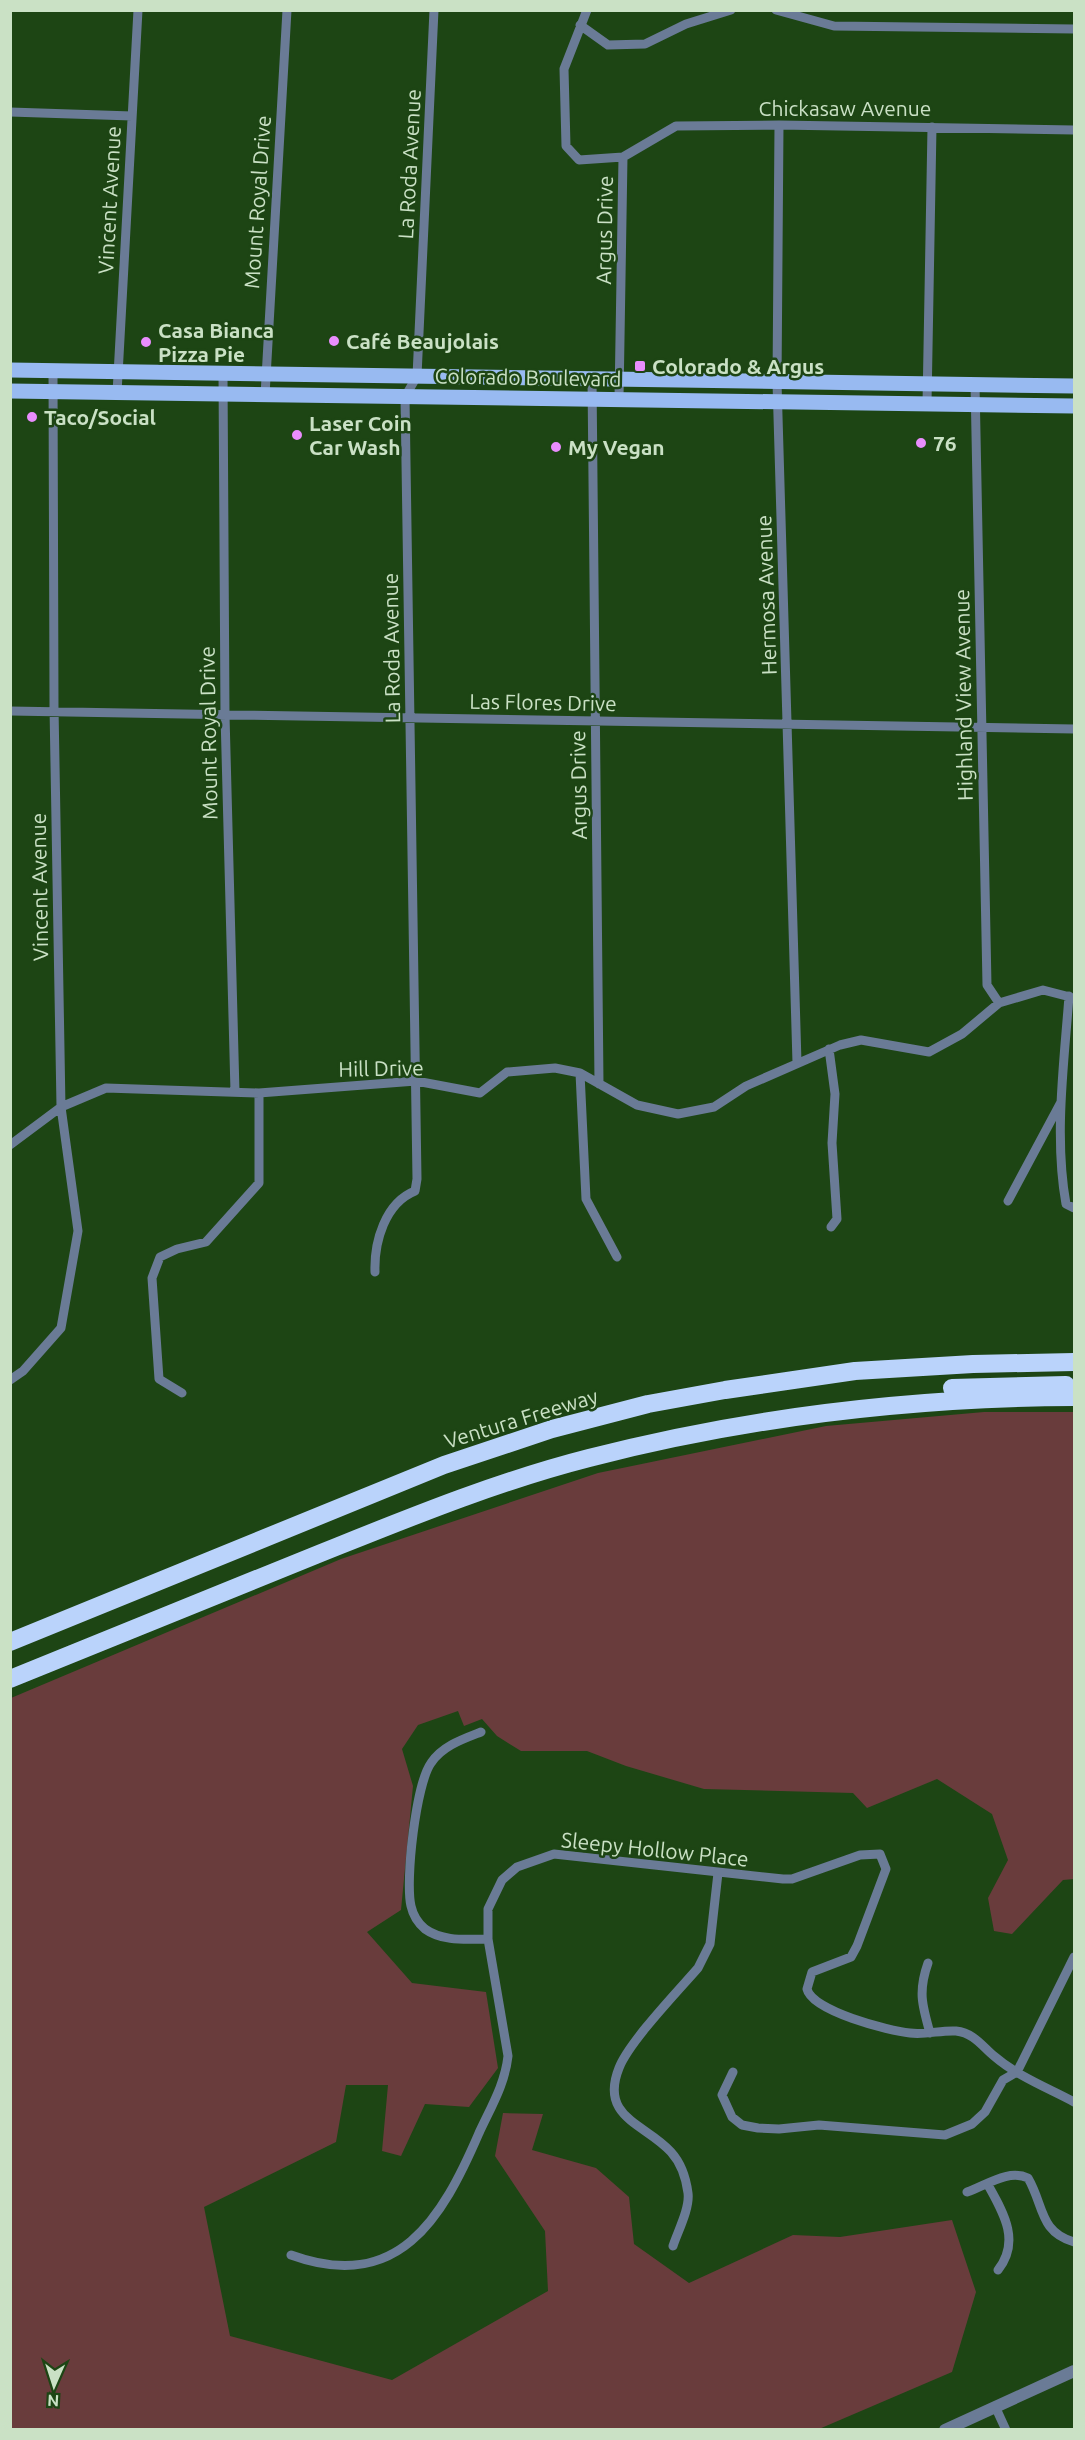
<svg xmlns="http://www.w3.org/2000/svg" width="1085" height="2440" viewBox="0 0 1085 2440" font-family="Ubuntu,sans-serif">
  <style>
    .green { fill: #693c3c }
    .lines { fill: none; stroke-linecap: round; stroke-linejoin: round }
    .minor { stroke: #6a7b96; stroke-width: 9 }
    .tertiary { stroke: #6a7b96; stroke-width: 12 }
    .primary { stroke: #98baf1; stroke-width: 15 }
    .motorway { stroke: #bad3fb; stroke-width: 18 }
    .poi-dot { fill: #e98dfd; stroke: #1d4514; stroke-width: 2 }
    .labels { text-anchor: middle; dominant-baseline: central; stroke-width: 5; stroke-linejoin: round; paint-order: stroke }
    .street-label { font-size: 21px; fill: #cae1c5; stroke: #1d4514 }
    .poi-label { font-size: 21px; font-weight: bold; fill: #cae1c5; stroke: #1d4514; text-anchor: start }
  </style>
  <rect width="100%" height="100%" fill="#1d4514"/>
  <!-- green -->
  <path class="green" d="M984 1412H1074V1879L1063 1880 1012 1934 994 1931 988 1898 1008 1860 992 1814 937 1779 867 1808 853 1793 704 1789 626 1766 587 1751H521L497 1736 482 1719 464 1726 458 1711 418 1725 402 1749 413 1786 401 1910 367 1932 412 1983 486 1992 498 2068 469 2107 425 2104 401 2156 382 2151 388 2085H346L336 2142 204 2207 230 2336 392 2380 548 2291 545 2231 495 2156 503 2113 543 2114 532 2150 596 2168 629 2197 634 2244 689 2283 793 2235 840 2237 952 2220 976 2292 952 2372 819 2429 11 2430V1698L341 1559 598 1473 826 1426Z"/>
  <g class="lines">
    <!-- minor -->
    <path class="minor" d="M587 10 564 69 566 146 579 160 623 157 676 126 779 125 1074 130
      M776 10 834 26 1074 29
      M580 25 608 45 645 44 686 24 731 10
      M10 112 132 116
      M779 125 777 382 797 1063
      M223 374 225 715 235 1092
      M592 379 599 1084
      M975 384 987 985 999 1003
      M117 393 138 10
      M265 395 287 10
      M619 399 623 157
      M927 404 932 127
      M10 711 1074 729
      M1069 996C1064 1064 1054 1137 1066 1204L1074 1208
      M829 1049 835 1094 832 1143 837 1219 831 1227
      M580 1073 586 1199 617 1257
      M10 1145 61 1107 106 1088 259 1093 416 1081 480 1093 507 1072 555 1068 580 1073 637 1105 678 1114 714 1107 746 1086 840 1045 861 1040 929 1052 962 1034 999 1003 1043 990 1074 998
      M1008 1201 1061 1102
      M375 1272C374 1242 385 1203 415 1191L417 1179 405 397 417 376 434 10
      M10 1380 23 1371 61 1328 78 1231 61 1107 54 707 53 371
      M182 1393 159 1379 152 1278 160 1257 177 1249 206 1242 259 1183V1093
      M481 1732C463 1739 442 1746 431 1763 416 1784 405 1881 411 1906 413 1915 419 1924 425 1929 443 1942 467 1939 488 1939
      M928 1963C918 1991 922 2005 930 2033
      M733 2072 722 2095 732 2117 742 2125 758 2128 779 2129 819 2125 945 2135 972 2124 985 2112 1003 2080 1017 2072 1074 1957
      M988 2185C1003 2212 1021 2241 998 2270
      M967 2192C987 2185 1008 2169 1028 2178 1044 2205 1039 2232 1074 2242
      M673 2246C678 2231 690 2208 688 2193 686 2178 681 2163 671 2152 646 2124 599 2118 619 2068 629 2042 678 1991 698 1968L710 1944 718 1873
      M291 2255C398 2294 442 2219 479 2133 491 2107 505 2084 508 2056L488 1939V1909L502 1880 517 1867 554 1854 783 1879H792L860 1855 880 1854 886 1869 857 1946 851 1957 812 1972 807 1989C812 2011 889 2031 910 2033 926 2035 941 2030 956 2031 974 2033 982 2046 994 2056 1017 2076 1048 2088 1074 2102
      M995 2406 1006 2430"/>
    <!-- tertiary -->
    <path class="tertiary" d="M945 2430 1074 2371"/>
    <!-- primary -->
    <path class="primary" d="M10 370 1074 386
      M10 391 1074 406"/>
    <!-- motorway -->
    <path class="motorway" d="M952 1388 1066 1385
      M10 1642 444 1465 552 1429 648 1404 725 1390 855 1371 973 1364 1074 1362
      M10 1679C112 1637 214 1596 316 1555 406 1519 495 1482 589 1458 748 1417 910 1398 1074 1397"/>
  </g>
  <!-- markers -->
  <g class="poi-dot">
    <circle cx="334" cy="341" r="6"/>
    <circle cx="146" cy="342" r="6"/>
    <rect x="634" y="360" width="12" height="12" rx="3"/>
    <circle cx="32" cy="417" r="6"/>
    <circle cx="297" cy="435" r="6"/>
    <circle cx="921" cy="443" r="6"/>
    <circle cx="556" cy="447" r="6"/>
  </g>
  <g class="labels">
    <!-- street labels -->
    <g class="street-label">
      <text x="845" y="108">Chickasaw Avenue</text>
      <text transform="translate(409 164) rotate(-87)">La Roda Avenue</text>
      <text transform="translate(109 200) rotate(-87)">Vincent Avenue</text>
      <text transform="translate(257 202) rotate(-86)">Mount Royal Drive</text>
      <text transform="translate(604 230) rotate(-89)">Argus Drive</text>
      <text transform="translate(528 377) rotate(1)">Colorado Boulevard</text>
      <text transform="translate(766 595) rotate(-92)">Hermosa Avenue</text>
      <text transform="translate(391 648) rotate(-91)">La Roda Avenue</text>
      <text transform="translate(963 695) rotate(-91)">Highland View Avenue</text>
      <text transform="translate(543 702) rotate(1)">Las Flores Drive</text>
      <text transform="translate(208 733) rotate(-91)">Mount Royal Drive</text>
      <text transform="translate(578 785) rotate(-91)">Argus Drive</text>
      <text transform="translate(39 887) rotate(-91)">Vincent Avenue</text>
      <text transform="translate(381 1068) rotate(-1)">Hill Drive</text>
      <text transform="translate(521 1418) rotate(-17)">Ventura Freeway</text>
      <text transform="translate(655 1849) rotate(6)">Sleepy Hollow Place</text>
    </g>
    <!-- poi labels -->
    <g class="poi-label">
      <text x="158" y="330">Casa Bianca<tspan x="158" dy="24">Pizza Pie</tspan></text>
      <text x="346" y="341">Café Beaujolais</text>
      <text x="652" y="366">Colorado &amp; Argus</text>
      <text x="44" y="417">Taco/Social</text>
      <text x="309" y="423">Laser Coin<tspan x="309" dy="24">Car Wash</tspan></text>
      <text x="933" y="443">76</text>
      <text x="568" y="447">My Vegan</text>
    </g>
  </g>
  <!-- border -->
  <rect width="1085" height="2440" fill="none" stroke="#cae1c5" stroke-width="24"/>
  <!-- north arrow -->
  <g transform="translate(54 2386) rotate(183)" stroke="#1d4514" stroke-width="4.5" paint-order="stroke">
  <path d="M0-4.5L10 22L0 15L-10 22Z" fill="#cae1c5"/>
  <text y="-9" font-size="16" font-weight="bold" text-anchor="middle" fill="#cae1c5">N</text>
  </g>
</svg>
